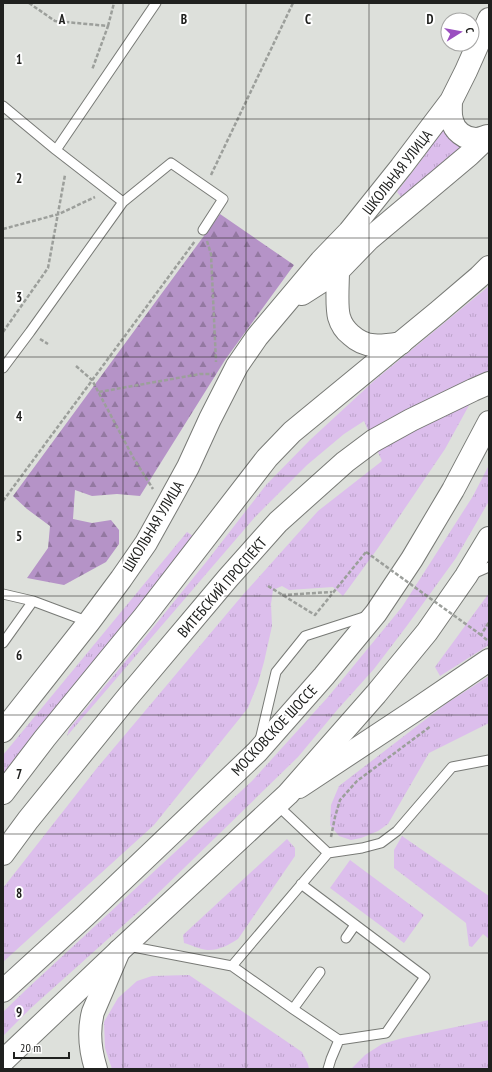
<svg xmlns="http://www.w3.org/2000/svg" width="492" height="1072" viewBox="0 0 492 1072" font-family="'PT Sans Narrow',sans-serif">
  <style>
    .grass { fill: url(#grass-tufts) }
    .forest { fill: url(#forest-firs) }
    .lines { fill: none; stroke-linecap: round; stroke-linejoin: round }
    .service-casing { stroke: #787a76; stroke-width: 11 }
    .tertiary-casing { stroke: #787a76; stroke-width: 24 }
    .secondary-casing { stroke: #787a76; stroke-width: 24 }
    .primary-casing { stroke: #787a76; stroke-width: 24 }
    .trunk-casing { stroke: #787a76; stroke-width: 24 }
    .path { stroke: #9c9f9b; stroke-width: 2.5; stroke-dasharray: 4 2; stroke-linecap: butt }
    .service { stroke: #fff; stroke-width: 9 }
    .tertiary { stroke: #fff; stroke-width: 22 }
    .secondary { stroke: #fff; stroke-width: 22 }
    .primary { stroke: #fff; stroke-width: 22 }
    .trunk { stroke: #fff; stroke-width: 22 }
    .path-bridge { stroke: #9c9f9b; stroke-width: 2.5; stroke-dasharray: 4 2; stroke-linecap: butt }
    .grid { fill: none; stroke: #20211f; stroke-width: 1; stroke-opacity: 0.55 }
    .labels { text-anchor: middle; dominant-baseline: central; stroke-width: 4; stroke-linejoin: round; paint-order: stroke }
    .street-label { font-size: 15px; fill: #20211f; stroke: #fff }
    .grid-label { font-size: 13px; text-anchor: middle; font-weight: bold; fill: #20211f; stroke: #fff; stroke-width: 4; stroke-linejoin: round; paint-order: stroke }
  </style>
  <defs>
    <pattern id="grass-tufts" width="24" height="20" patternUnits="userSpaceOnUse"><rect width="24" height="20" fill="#dcbeec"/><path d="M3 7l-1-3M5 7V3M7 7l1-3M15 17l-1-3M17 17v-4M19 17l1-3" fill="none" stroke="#bca3ca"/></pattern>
    <pattern id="forest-firs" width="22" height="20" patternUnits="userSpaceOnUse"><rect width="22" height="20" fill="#b593c7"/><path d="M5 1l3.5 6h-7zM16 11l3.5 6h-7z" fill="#9378a1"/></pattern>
  </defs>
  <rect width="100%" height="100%" fill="#dde0db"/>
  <!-- grass -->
  <path class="grass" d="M442 129 444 130 458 143 460 147 458 151 401 197 397 192 426 154Z
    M489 286V369L445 449 378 548 343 596 333 587 289 590 282 586 273 590 271 604 272 626 264 662 258 683 248 708 154 825 3 962V888L97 768 241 597 318 511 382 461 364 421 344 434 307 465 255 517 67 736 69 729 134 651 207 561 266 485 310 440 375 380Z
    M489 465V501L456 558 406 627 374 669 338 709 298 757 147 904 31 1008 3 1036V1012L29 987 252 781 328 697 402 607 473 496Z
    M187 532 196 538 3 779V755Z
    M489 593V645L440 676 435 667Z
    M489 676V723L429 753 388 824 378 831 361 838 351 840 339 836 330 825 331 805 339 786 447 703Z
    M402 836 489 896V939L483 934 472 947 469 946 466 923 394 868V850Z
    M287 839 295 848V856L238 939C229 945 217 951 207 950 199 949 191 945 184 943L183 935Z
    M350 860 424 915 404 943 330 888Z
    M189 975 302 1052 308 1064 309 1069H112L105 1048 104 1022 118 998 137 981 152 976Z
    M489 1020V1069H351L365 1055 382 1044 403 1038Z"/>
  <!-- forest -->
  <path class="forest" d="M220 214 294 265 225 360 140 496 117 494 92 496 75 490 73 519 92 523 111 520 119 530V544L106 562 64 585 27 578 48 548 50 526 27 509 13 496Z"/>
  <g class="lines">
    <defs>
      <path id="service" d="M3 106 56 150 123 202
        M56 150 156 3
        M3 368 30 332 123 202 171 163 223 199 203 230
        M473 574 489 567
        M3 594 33 601 89 622
        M3 643 33 601
        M260 740 276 672 305 636 367 616
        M276 804 328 853
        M346 938 355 925
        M128 946 232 966 293 1009 339 1040 386 1033 425 977 301 884
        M232 966 328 853 362 848 381 843 397 831 452 767 489 760
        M293 1009 320 972
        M328 1069 331 1059 339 1040"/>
      <path id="tertiary" d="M451 101C451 107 450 114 452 120 454 131 465 139 476 139 480 139 484 137 488 136
        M338 271C338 283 336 306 339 317 341 324 346 331 351 335 366 349 382 346 401 343
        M302 294 338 271 369 239 469 155 489 136
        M3 731 89 622 121 579 146 543 166 507 188 467 210 419 237 366 257 337 321 261 349 232 401 167 451 101 466 71 489 19"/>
      <path id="secondary" d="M3 793 45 738 144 617 267 458 292 432 438 312 479 277 489 267
        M96 1069C90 1050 88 1031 93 1012L119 951"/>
      <path id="primary" d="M299 787 414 711 489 660
        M3 854 28 820 126 699 228 578 278 522 345 462 373 441 411 420 473 390 489 383"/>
      <path id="trunk" d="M3 991 85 916 257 752 324 676 376 613 412 559 453 490 489 422
        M3 1061 119 951 288 794 376 694 427 632 466 576 489 538"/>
    </defs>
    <!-- service casing -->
    <use href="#service" class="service-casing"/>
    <!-- tertiary casing -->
    <use href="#tertiary" class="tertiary-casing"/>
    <!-- secondary casing -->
    <use href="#secondary" class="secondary-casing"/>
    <!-- primary casing -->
    <use href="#primary" class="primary-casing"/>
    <!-- trunk casing -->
    <use href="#trunk" class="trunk-casing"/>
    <!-- path -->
    <path class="path" d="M29 3 55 21 108 26 92 70
      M108 26 114 3
      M211 175 293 3
      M3 229 59 214 95 197
      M207 241 211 254 216 362
      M3 332 48 268 65 175
      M40 339 48 344
      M76 366 92 380 134 459 153 489
      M99 392 200 374H212
      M3 501 195 241
      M268 586 315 615 366 552
      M282 595 332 592
      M487 640 481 635 489 622
      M331 837 335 817 340 800 357 781 431 726"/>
    <!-- service -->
    <use href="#service" class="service"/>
    <!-- tertiary -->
    <use href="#tertiary" class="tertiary"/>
    <!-- secondary -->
    <use href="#secondary" class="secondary"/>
    <!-- primary -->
    <use href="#primary" class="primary"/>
    <!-- trunk -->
    <use href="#trunk" class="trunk"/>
    <!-- path-bridge -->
    <path class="path-bridge" d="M366 552 481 635"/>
  </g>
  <!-- grid -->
  <path class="grid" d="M123 3V1069M246 3V1069M369 3V1069M3 119H489M3 238H489M3 357H489M3 476H489M3 596H489M3 715H489M3 834H489M3 953H489"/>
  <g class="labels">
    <!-- street labels -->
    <g class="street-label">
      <text transform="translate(397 172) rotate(-52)">ШКОЛЬНАЯ УЛИЦА</text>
      <text transform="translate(153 526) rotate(-59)">ШКОЛЬНАЯ УЛИЦА</text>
      <text transform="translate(222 587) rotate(-49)">ВИТЕБСКИЙ ПРОСПЕКТ</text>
      <text transform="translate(274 730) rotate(-47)">МОСКОВСКОЕ ШОССЕ</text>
    </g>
  </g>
  <g class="grid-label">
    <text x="62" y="24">A</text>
    <text x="184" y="24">B</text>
    <text x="308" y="24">C</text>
    <text x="430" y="24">D</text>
    <text x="19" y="64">1</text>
    <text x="19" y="183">2</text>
    <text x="19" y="302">3</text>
    <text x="19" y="421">4</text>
    <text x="19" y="541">5</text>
    <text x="19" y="660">6</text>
    <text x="19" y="779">7</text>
    <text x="19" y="898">8</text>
    <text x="19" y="1017">9</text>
  </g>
  <!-- border -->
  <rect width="492" height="1072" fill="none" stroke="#20211f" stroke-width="8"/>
  <!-- north arrow -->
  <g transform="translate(460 32) rotate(79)"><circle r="19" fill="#ffffff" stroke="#a6a6a5"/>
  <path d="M0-3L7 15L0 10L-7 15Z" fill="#9b4ec0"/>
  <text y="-6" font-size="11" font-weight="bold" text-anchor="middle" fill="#20211f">С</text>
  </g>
  <!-- scale -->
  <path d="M14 1052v6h55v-6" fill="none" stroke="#20211f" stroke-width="2"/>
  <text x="20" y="1052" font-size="12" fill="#20211f" stroke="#ffffff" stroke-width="3" paint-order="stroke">20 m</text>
</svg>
